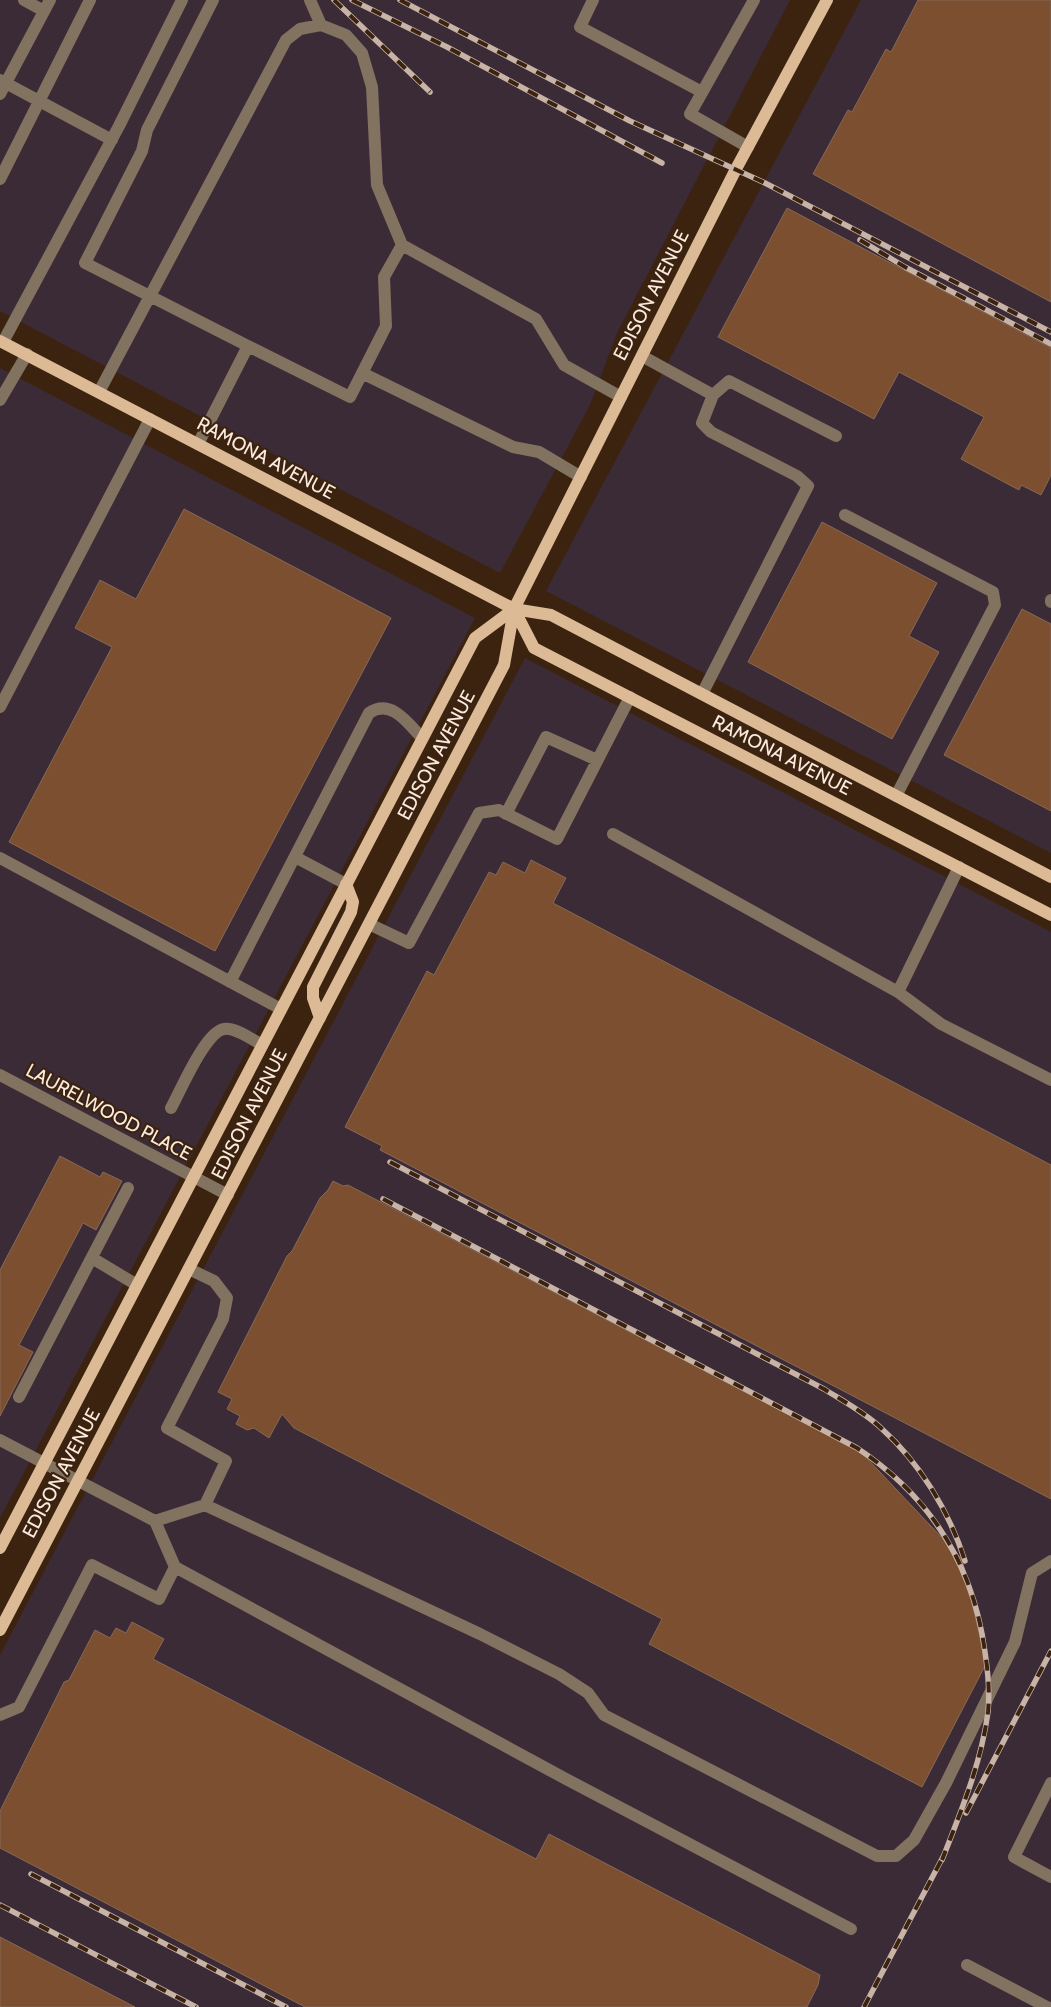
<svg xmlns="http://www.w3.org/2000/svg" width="1051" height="2007" viewBox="0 0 1051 2007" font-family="Cabin,sans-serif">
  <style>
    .industrial { fill: #3b2b37 }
    .building { fill: #7b4f30; stroke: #876955 }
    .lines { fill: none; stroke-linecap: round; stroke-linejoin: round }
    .minor { stroke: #827260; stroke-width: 12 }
    .major { stroke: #dbba95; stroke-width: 12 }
    .rail-casing { stroke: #c8b4a7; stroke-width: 5.5 }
    .rail { stroke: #3c2310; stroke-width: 4; stroke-dasharray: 11; stroke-linecap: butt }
    .labels { text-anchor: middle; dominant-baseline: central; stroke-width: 4.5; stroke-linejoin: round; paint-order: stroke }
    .street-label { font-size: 19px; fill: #fbeade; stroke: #3c2310 }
  </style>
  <rect width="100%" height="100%" fill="#3c2310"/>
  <!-- industrial -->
  <path class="industrial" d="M0 0H790L617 333 590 405 500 573 0 311Z
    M861 0H1051V853L546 591Z
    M0 368 475 618 0 1518Z
    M525 658 1051 932V2007H0V1655Z"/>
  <!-- building -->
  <path class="building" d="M918 0H1051V302L813 174 848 110 852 112 886 49 891 52Z
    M787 208 1051 348V475L1041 495 1021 485 1019 490 961 459 984 417 899 372 874 419 718 337Z
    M184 509 391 618 215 951 9 842 112 647 75 628 100 580 136 599Z
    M822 522 937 583 909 636 939 652 892 739 748 662Z
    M1022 609 1051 624V811L944 755Z
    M531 860 566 878 553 903 1051 1165V1499L380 1150 382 1146 345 1127 427 971 434 975 489 872 496 875 503 862 525 873Z
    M60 1156 100 1177 103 1172 122 1181 96 1230 83 1223 19 1345 33 1352 0 1416V1270Z
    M333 1181 343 1186 348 1185 862 1453 962 1559 986 1664 922 1787 649 1644 662 1619 294 1428 282 1414 269 1438 254 1428 247 1430 236 1424 240 1416 227 1409 232 1399 218 1392 287 1256 292 1251 320 1198 328 1190Z
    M132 1622 164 1639 153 1659 536 1859 549 1834 820 1975 818 1985 807 2007H305L0 1848V1811L64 1682 69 1680 95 1630 110 1638 116 1628 126 1633Z
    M0 1937 135 2007H0Z"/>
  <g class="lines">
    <!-- minor -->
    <path class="minor" d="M24 0 44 11
      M213 0 147 130 142 151 85 263 248 346
      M310 0 321 25
      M593 0 580 27 702 92
      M0 80 112 140
      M0 94 50 0
      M748 147 690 114 754 0
      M0 179 90 0
      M3 342 119 126 182 0
      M642 356 713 395 729 381 836 436
      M362 373 513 447 539 452 581 477
      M99 392 286 40 300 29 321 25 346 35 362 53 372 87 377 185 402 245 536 319 564 365 621 397
      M0 400 27 354
      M198 444 248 346 350 397 386 326 384 277 402 245
      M845 515 993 592 995 605 896 796
      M1051 600V602
      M702 694 808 486 797 476 711 432 702 423 713 395
      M0 707 150 419
      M506 814 546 737 597 760
      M613 834 898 992 941 1024 1051 1080
      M295 857 346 884
      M0 858 281 1009
      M369 924 409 943 479 813 499 810 557 839 630 697
      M230 982 369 713C391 698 408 723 422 738
      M898 992 959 867
      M0 1075 228 1195
      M171 1108C180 1092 205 1032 224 1029 235 1027 253 1040 262 1045
      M92 1258 137 1285
      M19 1397 128 1188
      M0 1440 155 1521 175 1567 159 1599 92 1565 19 1707 0 1715
      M205 1505 480 1634 559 1674 588 1693 604 1715 877 1856H896L914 1840 946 1783 1015 1642 1032 1573 1051 1561
      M155 1521 205 1505 226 1461 167 1428 223 1319 227 1298 214 1281 189 1269
      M175 1567 566 1779 851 1929
      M1051 1783 1014 1857 1051 1877
      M967 1965 1047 2007"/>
    <!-- major -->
    <path class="major" d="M0 341 514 609 551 615 1051 877
      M514 609 534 648 1051 915
      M320 1018 313 998V987L351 912 353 902 346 884
      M0 1548 475 638 514 609
      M0 1630 504 665 514 609 736 169 827 0"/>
    <defs>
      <path id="rail" d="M334 0 430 92
        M352 0 447 47 662 163
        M400 0 630 121 765 183 1051 332
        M860 240 905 267 1051 344
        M390 1162 824 1389C843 1401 864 1412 881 1428 920 1463 949 1511 965 1561
        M383 1199 857 1448C931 1497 973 1564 985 1652 988 1672 990 1692 988 1712 981 1764 961 1811 942 1860
        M966 1813 1051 1651
        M31 1874 286 2007
        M0 1905 196 2007
        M864 2007 944 1855"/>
    </defs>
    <!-- rail casing -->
    <use href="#rail" class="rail-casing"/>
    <!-- rail -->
    <use href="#rail" class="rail"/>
  </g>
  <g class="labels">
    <!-- street labels -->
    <g class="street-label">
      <text transform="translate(651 295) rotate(-63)">EDISON AVENUE</text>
      <text transform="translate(266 458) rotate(28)">RAMONA AVENUE</text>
      <text transform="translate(436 755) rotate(-62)">EDISON AVENUE</text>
      <text transform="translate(782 755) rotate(27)">RAMONA AVENUE</text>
      <text transform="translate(109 1112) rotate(28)">LAURELWOOD PLACE</text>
      <text transform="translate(249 1114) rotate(-63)">EDISON AVENUE</text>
      <text transform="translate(61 1473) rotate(-62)">EDISON AVENUE</text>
    </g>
  </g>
</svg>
